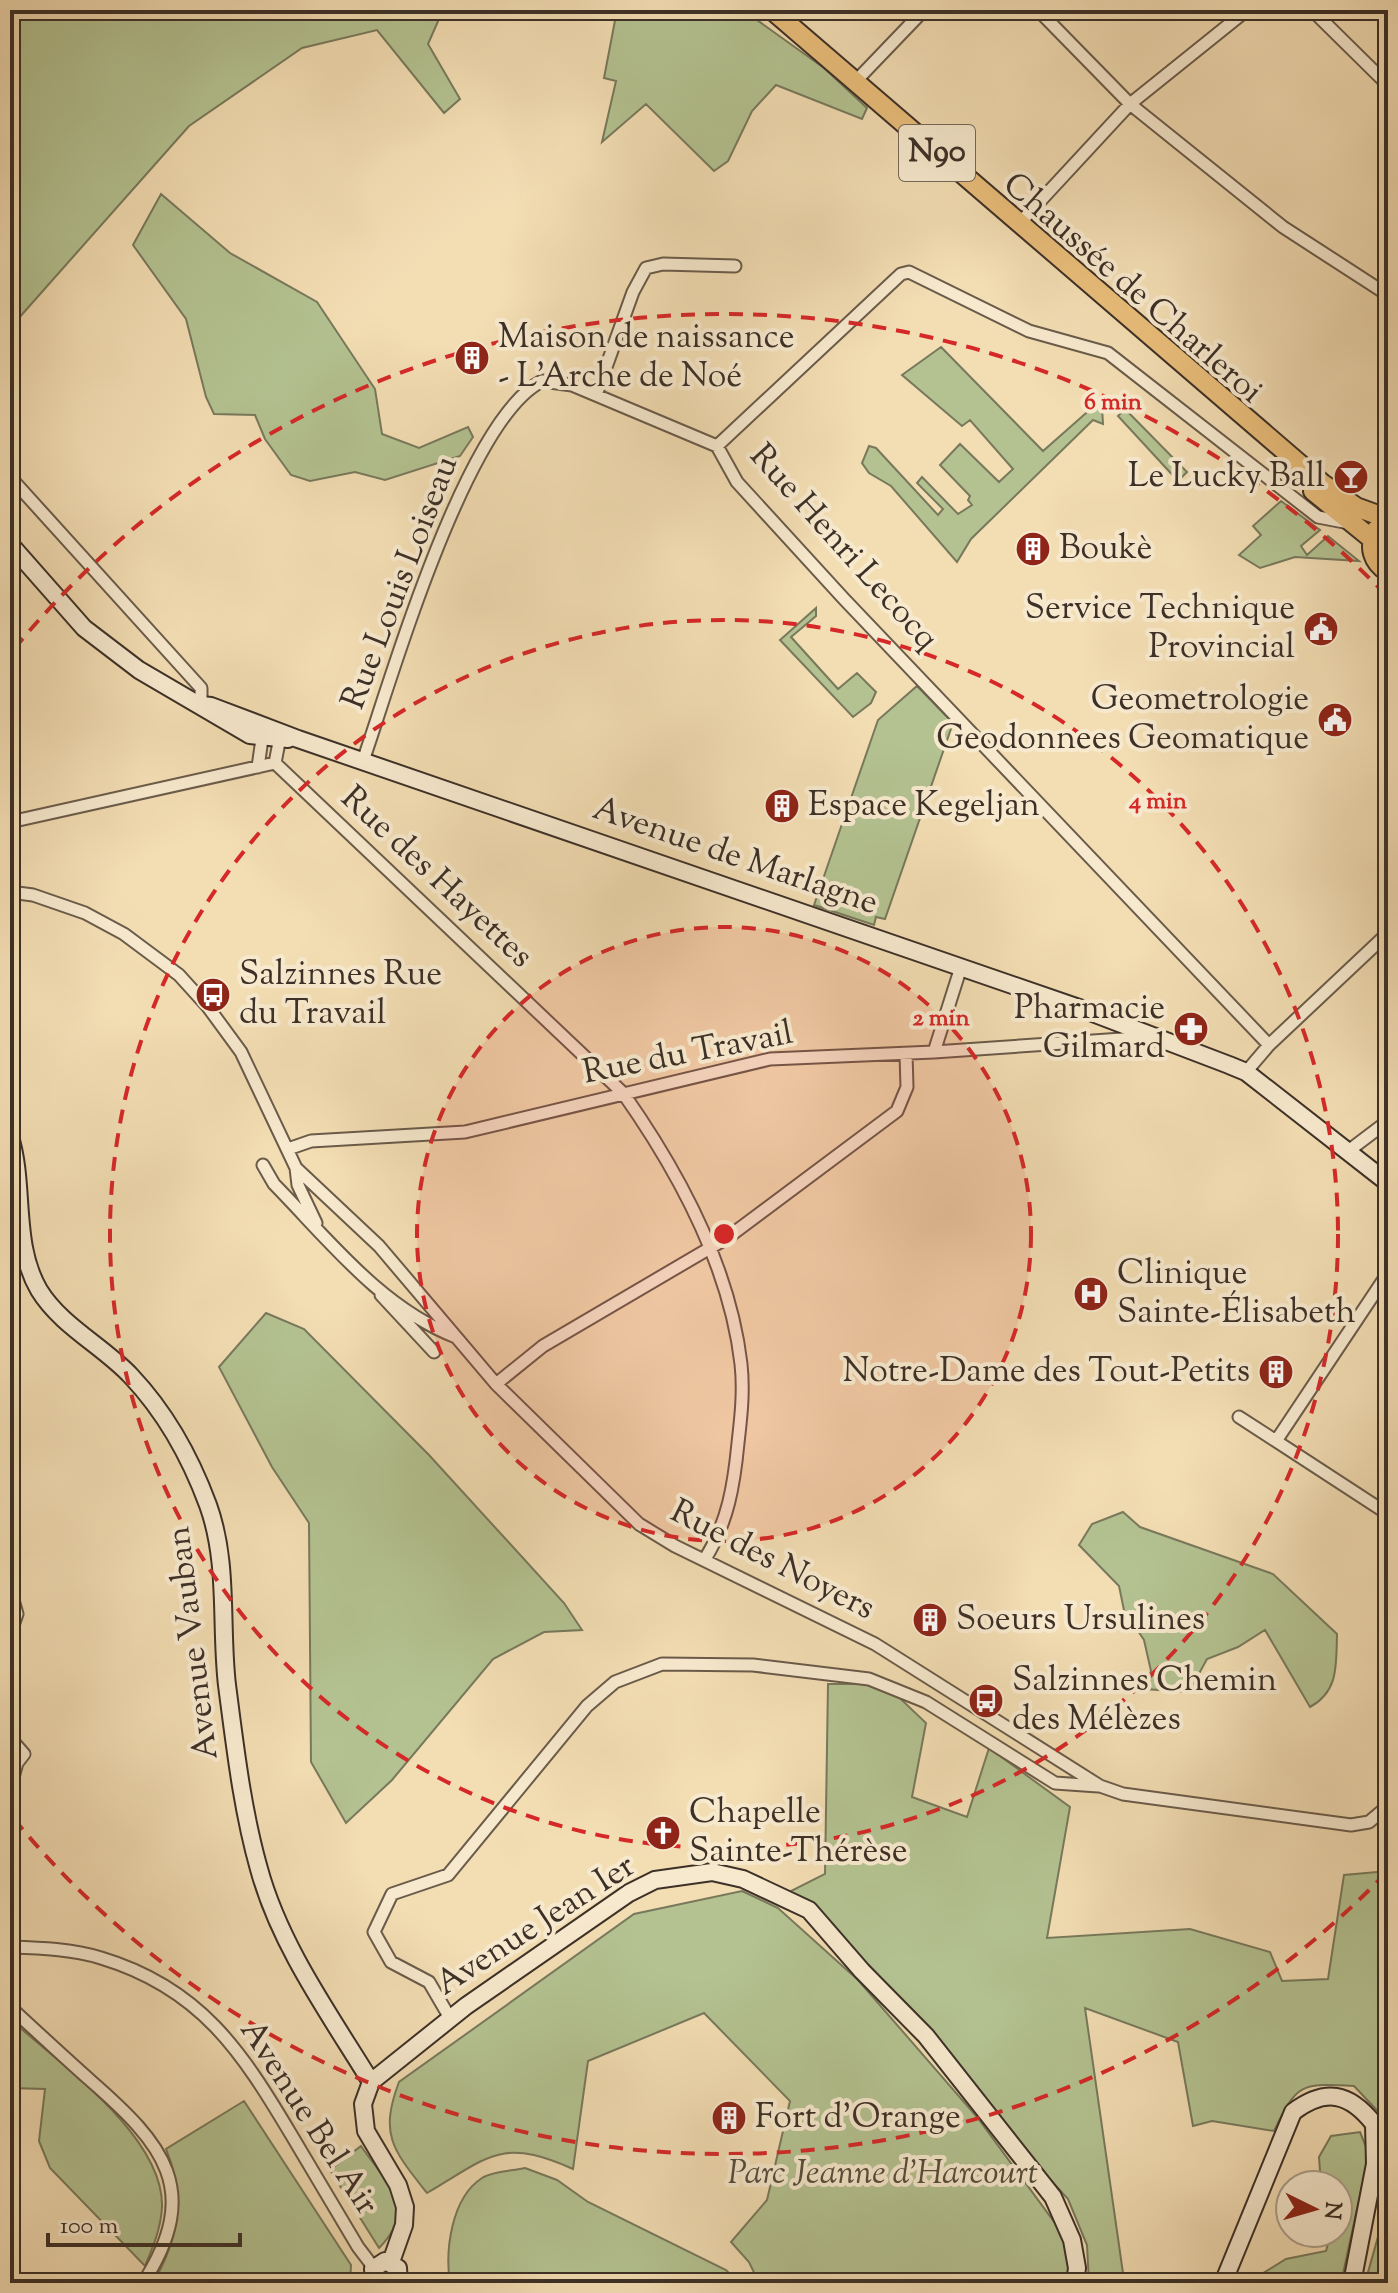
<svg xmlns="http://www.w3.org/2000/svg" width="1398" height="2293" viewBox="0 0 1398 2293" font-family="'Sorts Mill Goudy',serif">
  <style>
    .green { fill: #b4c291; stroke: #78795c; stroke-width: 2 }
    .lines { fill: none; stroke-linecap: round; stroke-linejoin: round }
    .minor-casing { stroke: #6a5b4a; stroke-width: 15 }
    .secondary-casing { stroke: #3c3027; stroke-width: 20 }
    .primary-casing { stroke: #3c3027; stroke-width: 22 }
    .minor { stroke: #f7e9ce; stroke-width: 11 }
    .secondary { stroke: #f7e9ce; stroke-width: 16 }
    .primary { stroke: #eabe7a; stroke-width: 18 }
    .ring { fill: none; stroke: #d62828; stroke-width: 4; stroke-dasharray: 14 10 }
    .labels { text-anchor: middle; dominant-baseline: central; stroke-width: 8; stroke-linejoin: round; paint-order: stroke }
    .shield { fill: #f7e9ce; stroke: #746859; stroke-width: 2 }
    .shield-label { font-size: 32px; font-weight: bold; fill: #3c3027 }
    .street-label { font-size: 34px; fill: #3c3027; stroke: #f7e9ce }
    .poi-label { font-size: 34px; fill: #3c3027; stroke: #f7e9ce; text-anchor: start }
    .park-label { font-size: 34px; font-style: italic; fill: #544d3c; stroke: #f7e9ce }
    .centre { fill: #d62828; stroke: #f7e9ce; stroke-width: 4 }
    .ring-label { font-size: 24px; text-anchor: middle; font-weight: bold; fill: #d62828; stroke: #f7e9ce; stroke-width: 8; stroke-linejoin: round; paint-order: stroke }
  </style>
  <rect width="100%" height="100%" fill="#f3ddb3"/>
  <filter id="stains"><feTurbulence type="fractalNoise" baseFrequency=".0025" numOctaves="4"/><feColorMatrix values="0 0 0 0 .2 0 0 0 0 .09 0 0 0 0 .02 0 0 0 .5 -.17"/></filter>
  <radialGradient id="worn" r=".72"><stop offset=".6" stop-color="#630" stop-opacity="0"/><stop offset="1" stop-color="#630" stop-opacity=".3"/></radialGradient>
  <!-- green -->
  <path class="green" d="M10 10H443L428 44 460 99 444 113 377 30 302 48 189 126 10 328Z
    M617 10H743L824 68 867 108 862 119 776 85 752 111 728 161 714 171 646 104 602 142 616 81 604 78Z
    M161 194 230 253 317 302 375 389 382 434 419 448 468 427 473 437 460 456 385 480 355 472 310 481 291 475 265 439 255 415 214 414 206 397 186 319 133 245Z
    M941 347 1043 451 1094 406 1102 407 1103 424 1093 420 971 539 957 562 891 486 869 473 862 463 869 446 876 448 938 515 943 509 917 483 922 477 958 514 972 505 968 500 970 496 940 465 960 444 999 482 1013 469 970 420 962 426 902 375Z
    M1125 409 1187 472 1178 481 1118 416Z
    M1281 501 1320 530 1301 546 1307 555 1328 536 1359 561 1295 557 1260 568 1239 555 1261 535 1253 526Z
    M816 608V616L791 637 838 689 857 673 876 692 871 703 853 717 780 640Z
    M917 686 953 723 885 919 876 917 874 925 814 905 878 720Z
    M266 1313 304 1329 429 1455 564 1603 582 1630 544 1632 493 1659 392 1780 346 1823 311 1762 309 1523 272 1467 219 1367Z
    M1123 1512 1140 1527 1273 1574 1337 1634C1336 1665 1339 1691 1310 1707L1265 1630 1238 1647 1207 1659 1189 1692 1144 1689 1151 1671 1144 1640 1124 1610 1119 1586 1079 1545 1092 1524Z
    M828 1684H885L926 1723 912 1797 967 1817 989 1748 1070 1807 1047 1938 1190 1929 1270 1952 1282 1981 1328 1979 1344 1875 1388 1871V2122L1354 2086C1301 2083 1297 2083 1274 2131L1212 2121 1193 2126 1178 2042 1085 2008 1123 2273 1121 2283H1089L1087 2245 1068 2199 997 2121 926 2027 791 1891 825 1874Z
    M742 1891 778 1908 858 1980 977 2117 1063 2234 1071 2265V2283H759L749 2262 731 2242 767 2200 790 2101 704 2013 588 2061 573 2169C501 2137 490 2156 427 2193 393 2150 379 2135 399 2082L634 1914Z
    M10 2019C59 2063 164 2136 162 2207 161 2228 153 2247 145 2266L50 2168 39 2141 45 2089 10 2088Z
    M244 2101 351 2265 350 2283H153C179 2238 186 2197 166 2149Z
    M1360 2132 1369 2154 1341 2283H1247L1286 2259 1326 2251 1331 2233H1338V2185H1321L1319 2157 1331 2136Z
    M361 2146C386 2183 419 2208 379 2248L330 2170Z
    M525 2168 557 2180 588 2202 726 2270 739 2283H450C445 2251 451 2198 482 2178 492 2171 513 2171 525 2168Z
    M1388 2201V2283H1365Z"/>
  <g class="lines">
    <defs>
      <path id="minor" d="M1038 10 1130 104 1283 227 1388 295
        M1312 10 1388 85
        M854 83 924 10
        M1018 225 1130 104 1247 10
        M596 395 633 292 646 268 663 264 735 266
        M717 446 901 274 909 272 1029 331 1108 353 1318 517 1349 523
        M10 477 201 688V705
        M363 761C392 677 466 419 542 381L572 385 717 446 737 482 844 599 1269 1045
        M275 763 623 1093C678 1171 730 1268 741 1364 744 1391 741 1417 738 1443 734 1485 728 1522 705 1559
        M275 763 281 732
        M258 767 263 732
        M10 822 275 763
        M10 892 33 895 85 913 124 934 179 975 208 1007 241 1052 296 1168 379 1246 496 1384 639 1524 675 1546 875 1644 1100 1786 1123 1794 1351 1825 1369 1822 1388 1806
        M934 1052 961 967
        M1246 1072 1269 1045 1388 933
        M288 1149 311 1141 465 1132 770 1059 934 1052 1151 1037
        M1347 1152 1388 1121
        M263 1165 274 1184C329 1240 381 1308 456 1337
        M296 1168 298 1185 316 1223
        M1388 1273 1276 1441 1388 1514
        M381 1295 434 1352
        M496 1384 543 1346 727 1238 897 1111 907 1087 906 1054
        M1239 1417 1276 1441
        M10 1589 17 1614 10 1634
        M10 1738 24 1754 17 1763 10 1788
        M10 1947C40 1948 72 1949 101 1958 201 1988 242 2052 292 2136 314 2173 336 2210 358 2247L374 2268
        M10 2007C37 2032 64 2057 91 2081 163 2144 203 2190 143 2283
        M450 2018 429 1982 391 1962 374 1932 392 1894 448 1875 587 1706 615 1682 662 1664 753 1665 869 1679 926 1702 1055 1783 1098 1786"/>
      <path id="secondary" d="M10 544 84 628 139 670 250 735 288 739
        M201 705 211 706 298 739 1082 1009 1229 1065 1246 1072 1388 1183
        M10 1137C25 1186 12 1244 39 1290 61 1326 103 1346 131 1376 165 1412 191 1459 208 1505 229 1563 220 1625 227 1685 235 1746 242 1809 259 1869 280 1946 330 2015 371 2082
        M391 2262 404 2225 405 2207 398 2185 366 2131 363 2104 371 2082 466 2006 629 1893 655 1880 712 1872 743 1879 809 1910 862 1971 926 2036 1053 2197 1072 2240 1077 2268 1075 2283
        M374 2283 373 2269 385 2261 398 2268 399 2283
        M1223 2283 1293 2112C1325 2088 1349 2092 1374 2124L1375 2164 1352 2283"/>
      <path id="primary" d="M772 10 1323 484 1356 507 1386 518
        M1313 491 1372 539
        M1376 530C1368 547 1372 562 1388 572"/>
    </defs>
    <!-- minor casing -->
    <use href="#minor" class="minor-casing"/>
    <!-- secondary casing -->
    <use href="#secondary" class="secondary-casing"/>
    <!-- primary casing -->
    <use href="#primary" class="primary-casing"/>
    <!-- minor -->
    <use href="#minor" class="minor"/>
    <!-- secondary -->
    <use href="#secondary" class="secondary"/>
    <!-- primary -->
    <use href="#primary" class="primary"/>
  </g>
  <!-- distance rings -->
  <circle cx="724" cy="1234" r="307" fill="#d62828" fill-opacity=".12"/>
  <g class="ring">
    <circle cx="724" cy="1234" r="307"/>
    <circle cx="724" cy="1234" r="614"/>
    <path d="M1386 1873A920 920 0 0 1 14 1819M14 649A920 920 0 0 1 1386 595"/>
  </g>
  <!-- icons -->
  <defs>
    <symbol id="building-disc" viewBox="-11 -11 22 22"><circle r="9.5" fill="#8f2418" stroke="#f7e9ce"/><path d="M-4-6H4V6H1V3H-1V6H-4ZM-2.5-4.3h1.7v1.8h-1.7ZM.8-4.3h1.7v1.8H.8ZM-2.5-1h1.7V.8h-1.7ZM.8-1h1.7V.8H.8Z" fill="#fff"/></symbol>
    <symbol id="bar-disc" viewBox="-11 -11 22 22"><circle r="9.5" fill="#8f2418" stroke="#f7e9ce"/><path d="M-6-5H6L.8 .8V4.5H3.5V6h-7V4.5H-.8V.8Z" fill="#fff"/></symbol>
    <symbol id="civic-disc" viewBox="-11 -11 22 22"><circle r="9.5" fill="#8f2418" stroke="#f7e9ce"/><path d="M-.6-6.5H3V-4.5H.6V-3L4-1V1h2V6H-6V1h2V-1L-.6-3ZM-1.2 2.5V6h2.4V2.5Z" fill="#fff"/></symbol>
    <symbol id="bus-disc" viewBox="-11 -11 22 22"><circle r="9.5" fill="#8f2418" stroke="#f7e9ce"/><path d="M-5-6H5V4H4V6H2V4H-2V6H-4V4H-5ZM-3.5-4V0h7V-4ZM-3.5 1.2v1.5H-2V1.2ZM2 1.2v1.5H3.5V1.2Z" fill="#fff"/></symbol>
    <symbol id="pharmacy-disc" viewBox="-11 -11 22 22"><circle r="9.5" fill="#8f2418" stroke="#f7e9ce"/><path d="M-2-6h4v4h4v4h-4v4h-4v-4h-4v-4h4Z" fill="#fff"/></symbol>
    <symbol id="hospital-disc" viewBox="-11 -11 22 22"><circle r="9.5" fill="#8f2418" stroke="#f7e9ce"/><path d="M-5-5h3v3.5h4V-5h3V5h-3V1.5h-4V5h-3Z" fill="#fff"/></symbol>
    <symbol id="church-disc" viewBox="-11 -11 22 22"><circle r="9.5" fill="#8f2418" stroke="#f7e9ce"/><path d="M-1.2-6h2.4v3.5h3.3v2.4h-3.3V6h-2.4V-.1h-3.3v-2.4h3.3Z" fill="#fff"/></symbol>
  </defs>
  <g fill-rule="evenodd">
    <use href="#building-disc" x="452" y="338" width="40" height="40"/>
    <use href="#bar-disc" x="1331" y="457" width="40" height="40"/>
    <use href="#building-disc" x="1013" y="529" width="40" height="40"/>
    <use href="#civic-disc" x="1301" y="609" width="40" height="40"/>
    <use href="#civic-disc" x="1315" y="700" width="40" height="40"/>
    <use href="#building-disc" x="762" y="786" width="40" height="40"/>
    <use href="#bus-disc" x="193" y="975" width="40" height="40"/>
    <use href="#pharmacy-disc" x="1171" y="1009" width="40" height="40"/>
    <use href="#hospital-disc" x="1071" y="1274" width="40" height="40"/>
    <use href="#building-disc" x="1256" y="1352" width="40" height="40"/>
    <use href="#building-disc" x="910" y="1600" width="40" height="40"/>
    <use href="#bus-disc" x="966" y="1681" width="40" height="40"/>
    <use href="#church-disc" x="643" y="1813" width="40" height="40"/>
    <use href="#building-disc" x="709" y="2098" width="40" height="40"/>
  </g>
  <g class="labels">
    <!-- shield labels -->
    <rect class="shield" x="899" y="125" width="76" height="56" rx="6"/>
    <g class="shield-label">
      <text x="937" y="153">N90</text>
    </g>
    <!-- street labels -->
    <g class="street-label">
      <text transform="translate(1132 289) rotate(41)">Chaussée de Charleroi</text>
      <text transform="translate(843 548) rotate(48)">Rue Henri Lecocq</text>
      <text transform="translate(401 583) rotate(-69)">Rue Louis Loiseau</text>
      <text transform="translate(735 857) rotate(19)">Avenue de Marlagne</text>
      <text transform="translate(436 878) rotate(43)">Rue des Hayettes</text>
      <text transform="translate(688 1054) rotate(-11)">Rue du Travail</text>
      <text transform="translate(772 1561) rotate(27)">Rue des Noyers</text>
      <text transform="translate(194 1643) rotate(-97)">Avenue Vauban</text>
      <text transform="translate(536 1926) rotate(-33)">Avenue Jean Ier</text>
      <text transform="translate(308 2118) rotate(57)">Avenue Bel Air</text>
    </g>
    <!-- poi labels -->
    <g class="poi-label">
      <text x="498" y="338">Maison de naissance<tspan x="498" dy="39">- L'Arche de Noé</tspan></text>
      <text x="1325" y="477" text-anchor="end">Le Lucky Ball</text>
      <text x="1059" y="549">Boukè</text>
      <text x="1295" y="609" text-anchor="end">Service Technique<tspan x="1295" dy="39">Provincial</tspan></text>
      <text x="1309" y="700" text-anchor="end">Geometrologie<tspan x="1309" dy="39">Geodonnees Geomatique</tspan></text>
      <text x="808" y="806">Espace Kegeljan</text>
      <text x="239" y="975">Salzinnes Rue<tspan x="239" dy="39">du Travail</tspan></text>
      <text x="1165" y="1009" text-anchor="end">Pharmacie<tspan x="1165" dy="39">Gilmard</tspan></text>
      <text x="1117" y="1274">Clinique<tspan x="1117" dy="39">Sainte-Élisabeth</tspan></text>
      <text x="1250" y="1372" text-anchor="end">Notre-Dame des Tout-Petits</text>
      <text x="956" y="1620">Soeurs Ursulines</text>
      <text x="1012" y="1681">Salzinnes Chemin<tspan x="1012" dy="39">des Mélèzes</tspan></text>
      <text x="689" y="1813">Chapelle<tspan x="689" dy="39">Sainte-Thérèse</tspan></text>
      <text x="755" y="2118">Fort d'Orange</text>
    </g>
    <!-- park labels -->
    <g class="park-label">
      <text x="883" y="2174">Parc Jeanne d'Harcourt</text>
    </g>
  </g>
  <circle cx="724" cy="1234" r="12" class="centre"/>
  <g class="ring-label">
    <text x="1113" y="409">6 min</text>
    <text x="1158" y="808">4 min</text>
    <text x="941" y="1025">2 min</text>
  </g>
  <!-- margin -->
  <rect width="1398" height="2293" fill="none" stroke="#f3ddb3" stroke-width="40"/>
  <rect x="12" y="12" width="1374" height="2269" fill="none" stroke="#3c3027" stroke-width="4"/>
  <rect x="20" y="20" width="1358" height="2253" fill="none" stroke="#3c3027" stroke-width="2"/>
  <!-- north arrow -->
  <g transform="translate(1314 2209) rotate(95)"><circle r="38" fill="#f7e9ce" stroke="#ac9f8b" stroke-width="2"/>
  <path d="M0-6L14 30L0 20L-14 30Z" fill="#8f2418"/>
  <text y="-12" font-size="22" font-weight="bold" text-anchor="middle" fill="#3c3027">N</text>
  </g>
  <!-- scale -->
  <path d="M48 2233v12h192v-12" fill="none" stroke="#3c3027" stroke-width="4"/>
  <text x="60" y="2233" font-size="24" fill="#3c3027" stroke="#f7e9ce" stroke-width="6" paint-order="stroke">100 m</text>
  <rect width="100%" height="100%" filter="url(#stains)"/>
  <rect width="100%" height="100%" fill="url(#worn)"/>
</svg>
